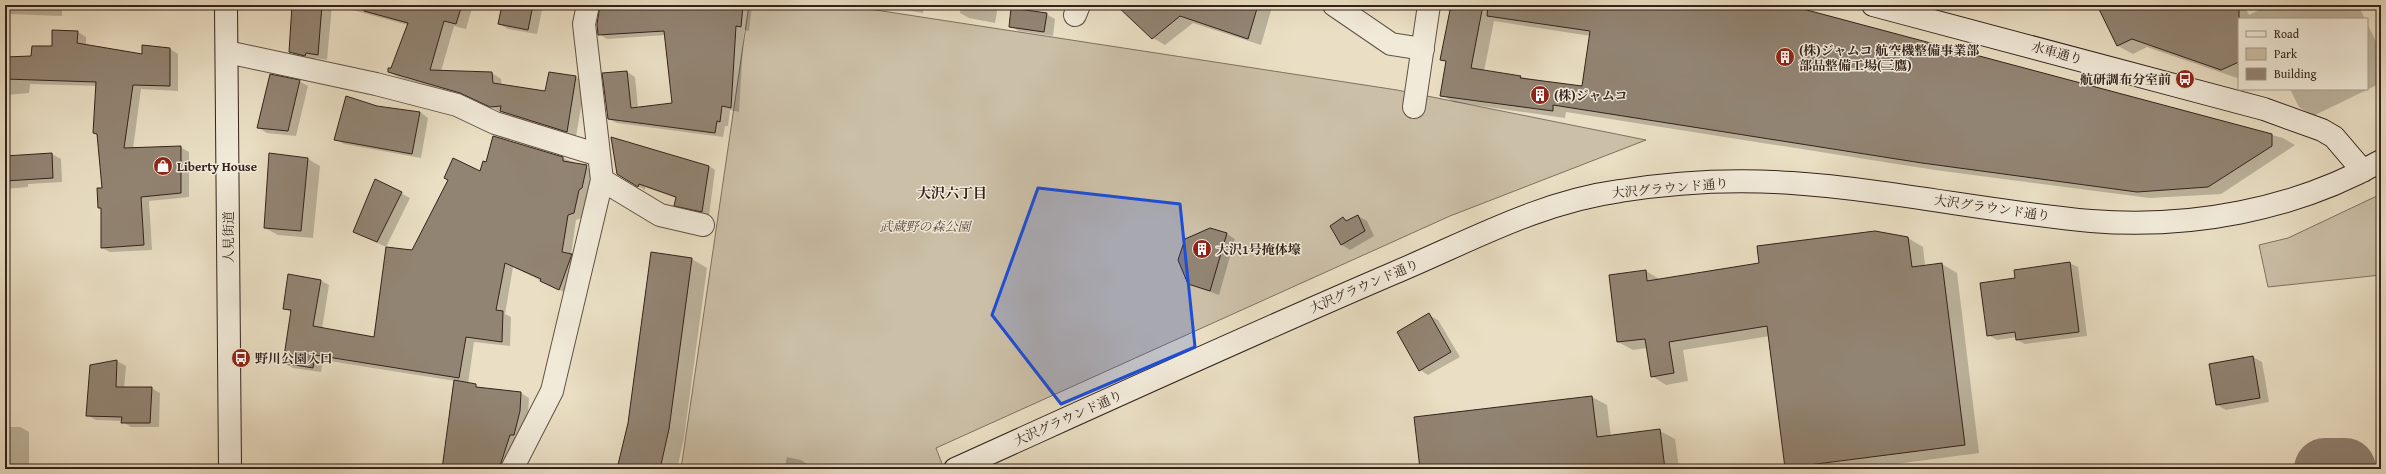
<svg xmlns="http://www.w3.org/2000/svg" width="2386" height="474" viewBox="0 0 2386 474" font-family="'Gentium Book Plus','Noto Serif JP',serif">
  <style>
    .green { fill: #cbbfa7; stroke: #7f7061 }
    .shadow { fill: #0003; fill-rule: evenodd }
    .lines { fill: none; stroke-linecap: round; stroke-linejoin: round }
    .taxiway { stroke: #8e8070; stroke-width: 62 }
    .building { fill: #928473; stroke: #33221b }
    .street-casing { stroke: #615145; stroke-width: 24 }
    .secondary-casing { stroke: #33221b; stroke-width: 24 }
    .street { stroke: #f1ead9; stroke-width: 22 }
    .secondary { stroke: #f1ead9; stroke-width: 22 }
    .marked { fill: #1d4ed8; fill-opacity: 0.2; stroke: #1d4ed8; stroke-width: 3; stroke-linejoin: round }
    .labels { text-anchor: middle; dominant-baseline: central; stroke-width: 3; stroke-linejoin: round; paint-order: stroke }
    .poi-label { font-size: 13px; font-weight: bold; fill: #33221b; stroke: #f1ead9; text-anchor: start }
    .street-label { font-size: 13px; fill: #33221b; stroke: #f1ead9 }
    .park-label { font-size: 13px; font-style: italic; fill: #59493e; stroke: #f1ead9 }
    .neighbourhood-label { font-size: 14px; font-weight: bold; fill: #33221b; stroke: #f1ead9 }
  </style>
  <rect width="100%" height="100%" fill="#eadfc4"/>
  <filter id="stains"><feTurbulence type="fractalNoise" baseFrequency=".005" numOctaves="4"/><feColorMatrix values="0 0 0 0 .2 0 0 0 0 .09 0 0 0 0 .02 0 0 0 .5 -.17"/></filter>
  <radialGradient id="worn" r=".72"><stop offset=".6" stop-color="#630" stop-opacity="0"/><stop offset="1" stop-color="#630" stop-opacity=".3"/></radialGradient>
  <!-- green -->
  <path class="green" d="M749 5H843L1397 90 1646 140 1450 216 936 448 944 469H681Z
    M2381 194V275L2268 287 2259 245 2288 238Z"/>
  <!-- shadow -->
  <path class="shadow" d="M5 5H62V16L7 14Z
    M293 5H332L327 60 315 58V61L299 57 290 52Z
    M334 5H473L466 29 454 26 441 71 492 73 501 79 502 86 546 92 576 77 585 83 576 137 510 116 471 98 398 77 389 72 392 70 408 25Z
    M497 5H543L537 34 508 29 499 24 502 10 497 7Z
    M600 5 752 6 749 31 744 30 739 112 730 110 728 126H725L723 137 617 123 608 119 627 72 635 77 638 108 673 104 666 35 607 39 599 34Z
    M871 5H924L923 13Z
    M961 5H998L995 23 969 18 960 13Z
    M1134 5H1268L1272 7 1261 45 1193 23 1165 45 1153 38Z
    M1444 5H1784L2283 138 2295 145 2221 194 2150 198 1935 170 1566 112 1565 118 1454 102 1441 95 1446 62 1442 59 1451 12 1443 8ZM1494 21 1591 36 1582 87 1484 71Z
    M2098 5H2244L2249 15 2269 5H2358L2365 19H2239V77L2237 78 2147 47 2133 54 2118 46Z
    M1046 14 1055 19 1053 36 1019 31 1010 26Z
    M2367 23 2381 52V83L2313 116 2299 107 2290 89H2367Z
    M78 32 86 37V45L143 56 170 49 178 54V91L141 89 133 149 180 147 189 152V197L149 201 152 250 110 252 102 248 103 189 98 135 94 133 97 86 30 84 29 93 5 95V58L32 57Z
    M299 81 308 86 296 136 267 133 259 128Z
    M420 112 428 118 421 158 344 144 335 139Z
    M52 154 61 159 62 182 28 184V187L5 189V157Z
    M563 158 595 171 582 218 576 220 571 255 580 260 568 294 513 267 505 314 511 317 510 346 474 342 468 384 482 388 521 393 529 398 528 416 509 469H443L455 381 323 360 321 372 293 368 284 363 292 313 284 308 320 280 329 285 322 329 375 338 412 251 481 172Z
    M308 159 320 166 313 238 278 235 265 228Z
    M709 166 715 170 709 215 682 209 675 205 676 198 645 187V190L618 174Z
    M401 193 410 198 386 247 354 232Z
    M1358 216 1367 221 1374 236 1350 250 1342 245 1343 219 1348 222Z
    M1227 234 1235 239 1219 295 1189 284Z
    M1908 238 1923 247 1925 266 1942 264 1957 273 1979 453 1858 469H1788L1786 468 1770 336 1683 350 1688 381 1666 385 1652 376 1647 348 1633 350 1618 342 1646 271 1661 280Z
    M652 253 692 259 707 268 684 438 677 469H614L620 461 629 423Z
    M2069 263 2078 267 2087 336 2025 344 2017 340V337L1997 340 1988 335Z
    M1429 315 1438 320 1460 357 1428 375 1420 370Z
    M2253 357 2262 362 2269 402 2226 410 2217 405Z
    M117 361 126 366 124 388H151L160 393 159 427H131L122 421 96 420 87 415 91 366Z
    M1592 397 1607 405 1611 437 1660 431 1675 439 1679 469H1421L1415 418Z
    M5 427H20L29 432V469H5Z
    M787 457 801 460 814 469H784Z"/>
  <g class="lines">
    <!-- taxiway -->
    <path class="taxiway" d="M2325 469H2345"/>
  </g>
  <!-- building -->
  <path class="building" d="M292 5H322L318 55 306 53 305 56 289 52Z
    M365 5H462L456 24 444 21 430 70 492 72 493 83 545 91 549 72 576 76 567 132 500 111 501 106 490 107 460 93 388 72V68H391L408 23 364 11Z
    M502 5H533L528 30 498 24Z
    M600 5H743L741 27 736 26 731 108 722 106 720 122 717 121 715 133 608 119 602 73 627 71 631 108 672 103 664 31 598 35 597 24Z
    M1116 5H1258L1248 39 1180 16 1152 39Z
    M1451 5H1483L1471 68 1521 76 1520 78 1582 86 1590 31 1487 16 1488 5H1788L2272 134V146L2208 187 2137 192 1922 163 1553 105V111L1440 96 1446 61 1440 60Z
    M2097 5H2239V62L2221 70 2132 39 2117 46Z
    M1011 8 1047 13 1044 32 1009 27Z
    M52 30 78 31 77 43 142 54V45L170 48V86L133 85 124 148 181 146V193L141 197 144 245 101 248V208H98L97 188H102L97 134 93 133 96 82 5 79V57L31 56 32 46H52Z
    M270 74 300 80 288 131 257 128Z
    M346 96 377 106 420 112 412 154 334 140Z
    M493 136 563 157V161L587 165 582 188 579 190 574 213 568 215 562 252 572 254 559 290 540 281 541 279 505 263 496 310 503 311 502 342 466 337 459 378 315 355 313 368 283 363 291 310 283 309 288 274 321 280 313 326 374 337 386 247 412 250 448 180 444 178 453 158 480 171 483 161 486 162Z
    M611 137 709 166 702 212 674 206 676 197 639 184 638 187 617 174Z
    M52 153 53 178 5 181V156Z
    M269 153 308 158 301 231 264 228Z
    M375 179 402 192 377 242 353 232Z
    M1358 215 1365 231 1341 245 1330 226 1343 217 1346 221Z
    M1210 228 1227 233 1210 291 1188 284 1178 260 1185 239Z
    M1875 231 1908 237 1912 267 1942 263 1965 445 1785 468 1767 326 1669 342 1674 373 1651 377 1645 339 1617 342 1609 275 1646 270 1647 281 1759 263 1757 246Z
    M651 252 692 258 669 429 660 469H617L628 423Z
    M2070 262 2079 332 2016 340 2015 332 1987 336 1980 283 2015 278 2014 270Z
    M1429 313 1451 352 1419 371 1397 332Z
    M2253 356 2260 398 2216 405 2209 364Z
    M117 360 116 387H152L150 423H121L122 417 86 416 90 365Z
    M454 380 476 384V387L521 392 520 411 514 435H510L499 469H442Z
    M1592 396 1597 437 1660 429 1665 469H1420L1414 417Z"/>
  <g class="lines">
    <defs>
      <path id="street" d="M1334 5 1391 44 1423 49
        M1075 15 1079 5
        M227 52 376 84 457 105 495 123 599 155
        M1414 107 1429 5
        M602 180 660 215 703 225
        M512 469 552 391 602 180 584 24 588 5"/>
      <path id="secondary" d="M226 5 230 469
        M1873 5 2264 109 2322 130 2334 137 2363 171
        M955 469C1101 403 1247 336 1394 273 1468 242 1539 202 1620 191 1676 182 1735 179 1792 183 1892 190 1991 212 2091 221 2189 229 2295 210 2381 161"/>
    </defs>
    <!-- street casing -->
    <use href="#street" class="street-casing"/>
    <!-- secondary casing -->
    <use href="#secondary" class="secondary-casing"/>
    <!-- street -->
    <use href="#street" class="street"/>
    <!-- secondary -->
    <use href="#secondary" class="secondary"/>
  </g>
  <!-- marked area -->
  <path class="marked" d="M1038 188 1180 204 1195 347 1061 404 992 315Z"/>
  <!-- icons -->
  <defs>
    <symbol id="building-disc" viewBox="-11 -11 22 22"><circle r="9.5" fill="#8f2418" stroke="#f1ead9"/><path d="M-4-6H4V6H1V3H-1V6H-4ZM-2.5-4.3h1.7v1.8h-1.7ZM.8-4.3h1.7v1.8H.8ZM-2.5-1h1.7V.8h-1.7ZM.8-1h1.7V.8H.8Z" fill="#fff"/></symbol>
    <symbol id="bus-disc" viewBox="-11 -11 22 22"><circle r="9.5" fill="#8f2418" stroke="#f1ead9"/><path d="M-5-6H5V4H4V6H2V4H-2V6H-4V4H-5ZM-3.5-4V0h7V-4ZM-3.5 1.2v1.5H-2V1.2ZM2 1.2v1.5H3.5V1.2Z" fill="#fff"/></symbol>
    <symbol id="shop-disc" viewBox="-11 -11 22 22"><circle r="9.5" fill="#8f2418" stroke="#f1ead9"/><path d="M-5-2.5h2.3a2.7 3.5 0 0 1 5.4 0H5L5.5 6h-11ZM-1.5-2.5h3a1.5 2.3 0 0 0-3 0Z" fill="#fff"/></symbol>
  </defs>
  <g fill-rule="evenodd">
    <use href="#building-disc" x="1774" y="46" width="22" height="22"/>
    <use href="#bus-disc" x="2174" y="68" width="22" height="22"/>
    <use href="#building-disc" x="1529" y="84" width="22" height="22"/>
    <use href="#shop-disc" x="152" y="155" width="22" height="22"/>
    <use href="#building-disc" x="1191" y="238" width="22" height="22"/>
    <use href="#bus-disc" x="230" y="347" width="22" height="22"/>
  </g>
  <g class="labels">
    <!-- poi labels -->
    <g class="poi-label">
      <text x="1799" y="50">(株)ジャムコ 航空機整備事業部<tspan x="1799" dy="15">部品整備工場(三鷹)</tspan></text>
      <text x="2171" y="79" text-anchor="end">航研調布分室前</text>
      <text x="1554" y="95">(株)ジャムコ</text>
      <text x="177" y="166">Liberty House</text>
      <text x="1216" y="249">大沢1号掩体壕</text>
      <text x="255" y="358">野川公園入口</text>
    </g>
    <!-- street labels -->
    <g class="street-label">
      <text transform="translate(2057 53) rotate(15)">水車通り</text>
      <text transform="translate(1670 188) rotate(-5)">大沢グラウンド通り</text>
      <text transform="translate(1992 208) rotate(8)">大沢グラウンド通り</text>
      <text transform="translate(228 237) rotate(-90)">人見街道</text>
      <text transform="translate(1364 286) rotate(-23)">大沢グラウンド通り</text>
      <text transform="translate(1068 418) rotate(-24)">大沢グラウンド通り</text>
    </g>
    <!-- park labels -->
    <g class="park-label">
      <text x="925" y="226">武蔵野の森公園</text>
    </g>
    <!-- neighbourhood labels -->
    <g class="neighbourhood-label">
      <text x="952" y="193">大沢六丁目</text>
    </g>
  </g>
  <!-- margin -->
  <rect width="2386" height="474" fill="none" stroke="#eadfc4" stroke-width="20"/>
  <rect x="6" y="6" width="2374" height="462" fill="none" stroke="#33221b" stroke-width="2"/>
  <rect x="10" y="10" width="2366" height="454" fill="none" stroke="#33221b"/>
  <!-- legend -->
  <rect x="2238" y="18" width="130" height="72" fill="#f1ead9" stroke="#a59a8d"/>
  <rect x="2246" y="31" width="20" height="6" fill="#f1ead9" stroke="#a59a8d"/>
  <text x="2274" y="38" font-size="12" fill="#33221b">Road</text>
  <rect x="2246" y="48" width="20" height="12" fill="#cbbfa7" stroke="#a59a8d"/>
  <text x="2274" y="58" font-size="12" fill="#33221b">Park</text>
  <rect x="2246" y="68" width="20" height="12" fill="#928473" stroke="#a59a8d"/>
  <text x="2274" y="78" font-size="12" fill="#33221b">Building</text>
  <rect width="100%" height="100%" filter="url(#stains)"/>
  <rect width="100%" height="100%" fill="url(#worn)"/>
</svg>
